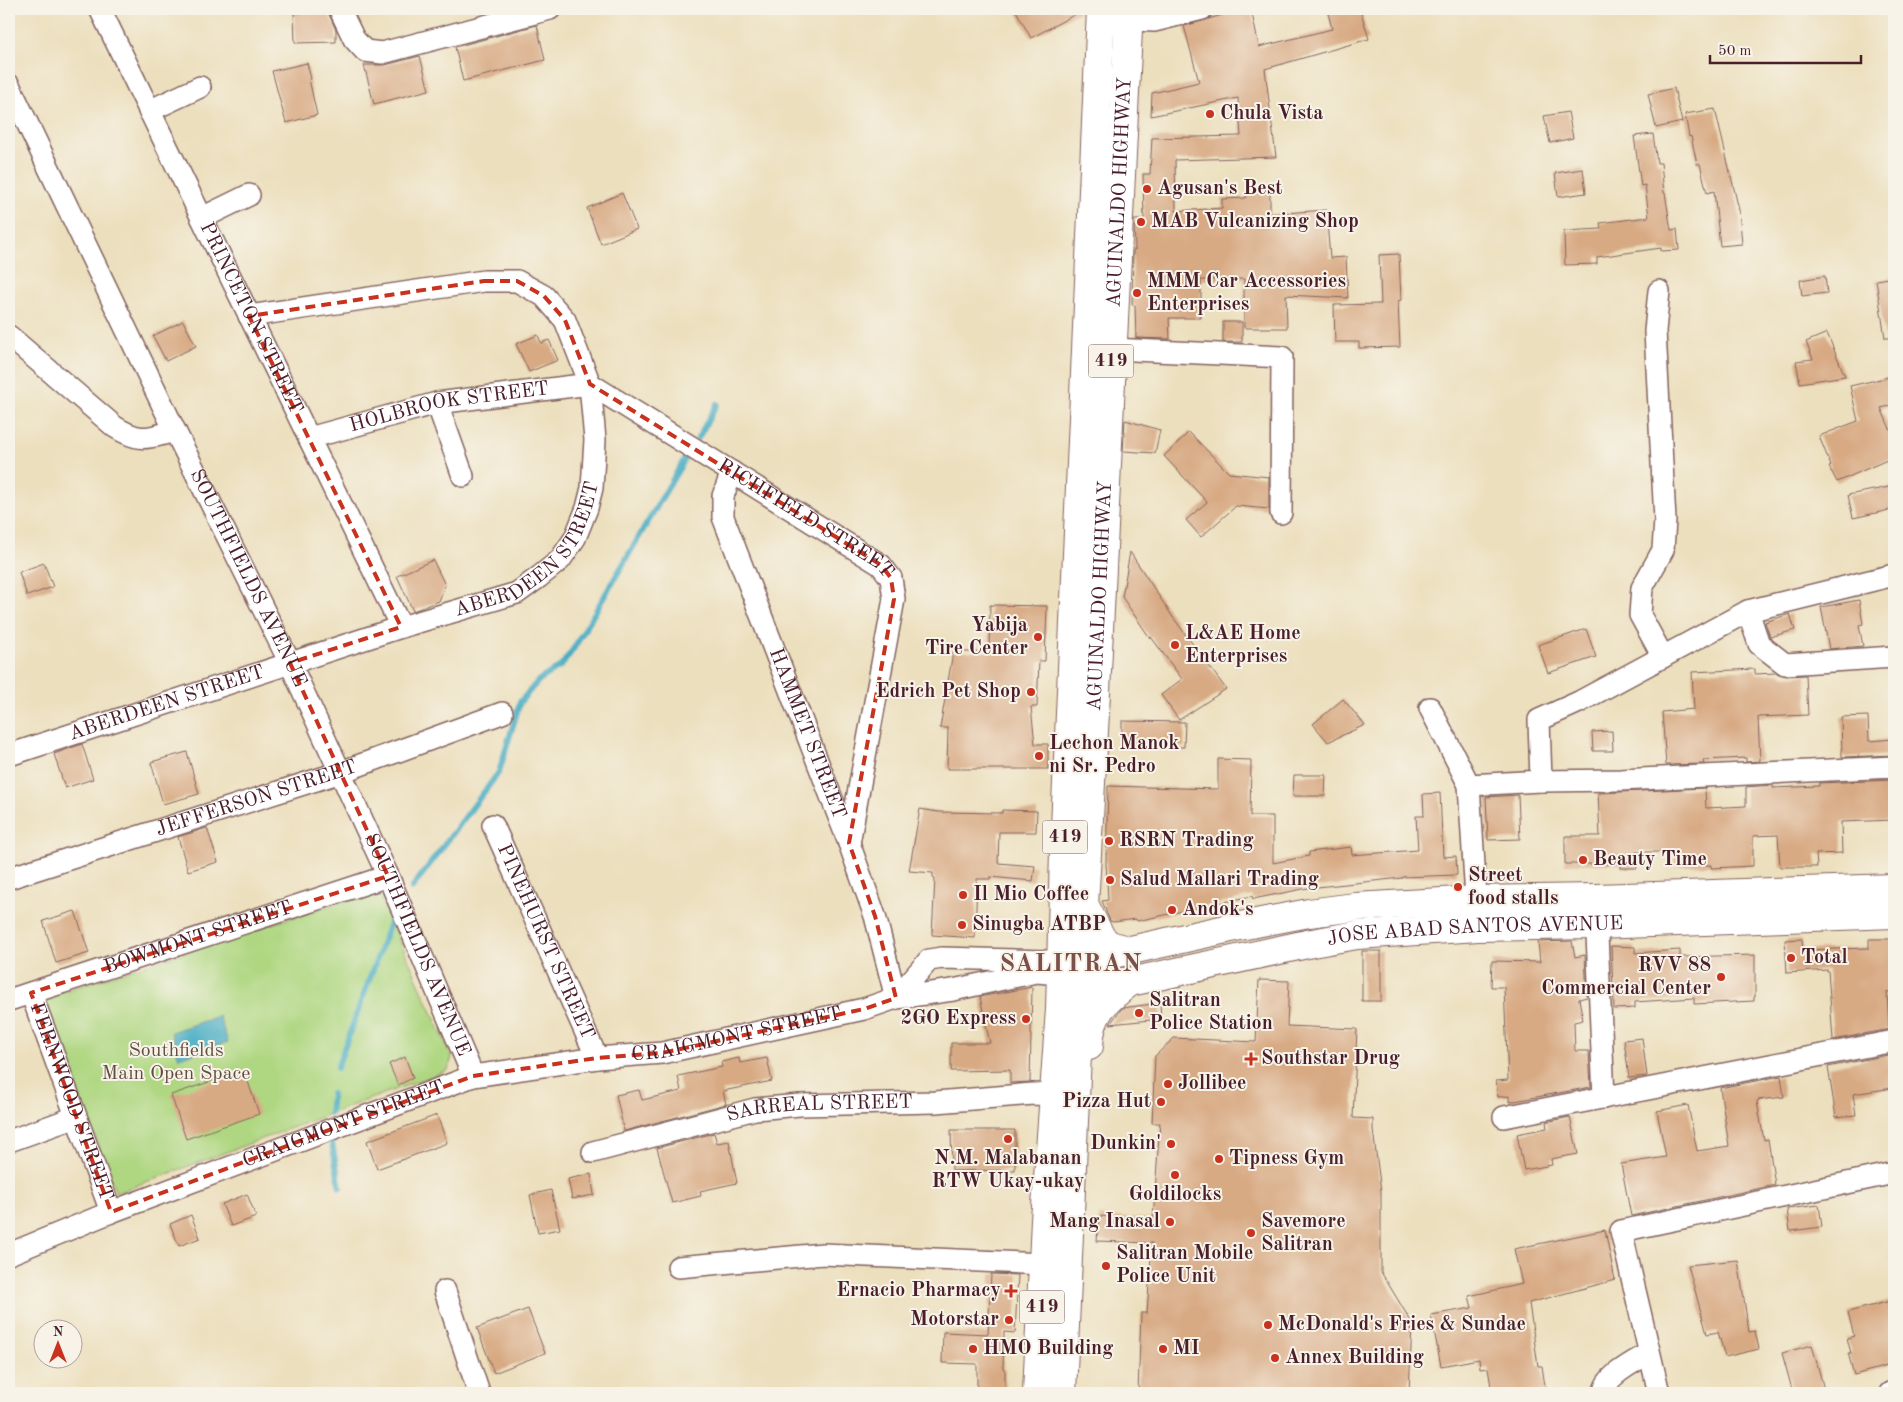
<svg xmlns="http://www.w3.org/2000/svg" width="1903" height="1402" viewBox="0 0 1903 1402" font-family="'Old Standard TT',serif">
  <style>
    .green { fill: #afd781; stroke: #7c7b56 }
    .water { fill: #43abc3; stroke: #466577 }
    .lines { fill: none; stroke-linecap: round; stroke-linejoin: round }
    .stream { stroke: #43abc3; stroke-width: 6 }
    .building { fill: #d8aa84 }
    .minor-casing { stroke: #83625e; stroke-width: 24 }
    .secondary-casing { stroke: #83625e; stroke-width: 30 }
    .trunk-casing { stroke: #83625e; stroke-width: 30 }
    .minor { stroke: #fff; stroke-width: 21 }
    .secondary { stroke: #fff; stroke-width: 28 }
    .trunk { stroke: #fff; stroke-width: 28 }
    .marked { fill: none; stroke: #c8321e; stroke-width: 4; stroke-dasharray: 10 6; stroke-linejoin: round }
    .poi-dot { fill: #c8321e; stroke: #f7f3e8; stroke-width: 2 }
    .labels { text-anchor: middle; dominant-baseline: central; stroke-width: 4; stroke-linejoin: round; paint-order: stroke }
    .shield { fill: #f7f3e8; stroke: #7e5f64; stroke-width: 1 }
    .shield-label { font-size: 19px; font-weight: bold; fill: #4a1f2b }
    .poi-label { font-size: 20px; font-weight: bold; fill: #4a1f2b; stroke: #f7f3e8; text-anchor: start }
    .street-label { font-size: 20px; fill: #4a1f2b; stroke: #f7f3e8 }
    .park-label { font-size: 20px; fill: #634d40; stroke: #f7f3e8 }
    .district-label { font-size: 25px; font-weight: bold; letter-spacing: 1px; fill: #7c504a; stroke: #f7f3e8 }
  </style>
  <rect width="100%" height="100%" fill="#f7f3e8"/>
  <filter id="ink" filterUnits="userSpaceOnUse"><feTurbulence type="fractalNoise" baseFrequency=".02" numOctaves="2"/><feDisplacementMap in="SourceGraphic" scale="10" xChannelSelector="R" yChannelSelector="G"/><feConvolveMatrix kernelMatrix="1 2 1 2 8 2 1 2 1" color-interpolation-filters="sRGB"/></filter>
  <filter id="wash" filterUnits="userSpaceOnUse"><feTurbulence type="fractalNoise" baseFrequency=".0096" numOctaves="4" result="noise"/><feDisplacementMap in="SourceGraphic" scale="20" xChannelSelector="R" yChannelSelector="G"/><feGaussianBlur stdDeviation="1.12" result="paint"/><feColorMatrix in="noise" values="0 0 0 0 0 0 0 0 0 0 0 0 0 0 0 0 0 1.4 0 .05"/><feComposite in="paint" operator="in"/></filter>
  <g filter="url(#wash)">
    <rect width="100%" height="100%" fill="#ecdfbd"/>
    <!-- green -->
    <path class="green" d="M377 890 452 1057 448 1070 116 1193 43 998Z"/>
    <!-- water -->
    <path class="water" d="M219 1016 228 1042 179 1058 171 1032Z"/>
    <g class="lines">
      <!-- stream -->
      <path class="stream" d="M698 438 717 404
        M412 888 499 772 520 702 539 680 561 666 574 648 684 460
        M337 1068 391 920
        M330 1113 332 1094
        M332 1143 340 1187"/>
    </g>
    <g id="blocks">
      <!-- building -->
      <path class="building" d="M1015 9H1085L1031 38Z
        M1243 9H1251L1259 47 1332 29 1327 9H1360L1369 39 1265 69 1276 157 1175 160 1176 211 1222 208V199L1246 198V193H1270V214L1326 210 1330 258 1346 257 1348 298 1286 295 1287 328H1244V279L1201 280V318H1169L1170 339 1136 338 1135 305H1132L1133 250H1135L1134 220H1144L1143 174H1150L1152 138 1241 136 1238 98 1151 116 1152 93 1199 82 1184 26Z
        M328 12 336 30V42L295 43 294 13Z
        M537 25 545 60 463 81 455 47Z
        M420 56 429 90 374 104 364 65H385Z
        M307 63 311 79H309L317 115 286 123 272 71Z
        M1674 88 1682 122 1656 128 1648 94Z
        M1715 109 1739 210 1742 244 1720 246 1714 191 1707 193 1700 164H1697L1691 136 1689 137 1685 114Z
        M1568 112 1573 138 1550 143 1544 116Z
        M1653 134 1657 163H1661L1664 193H1665L1671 230 1677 229 1679 250 1661 251V248L1597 257V264L1565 265 1564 231 1601 229 1600 223 1649 217 1645 185 1641 186 1634 136Z
        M1583 169 1586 193 1558 197 1555 173Z
        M622 193 637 229 601 244 587 208Z
        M1399 254 1401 300 1398 301 1400 347 1359 348V342H1335L1334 305 1381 304 1379 255Z
        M1825 276 1827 293 1802 296 1800 280Z
        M1894 277V338H1885L1876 280Z
        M183 321 196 346 166 361 153 336Z
        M1223 322H1242V342H1223Z
        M1827 333 1845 376 1800 383 1796 361 1813 359 1806 342Z
        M538 335 541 343 549 340 558 360 529 372 516 344Z
        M1889 377 1894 405 1881 408 1894 438V457L1837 482 1829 467 1831 466 1819 436 1858 421 1850 386Z
        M1125 420 1160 430 1155 453 1123 451Z
        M1189 432 1229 473 1269 477V509L1236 506 1201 537 1186 520 1207 502 1164 456Z
        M1894 486V509L1853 518 1848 495Z
        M1130 552 1172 616 1226 689 1179 720 1161 695 1182 679 1151 637 1150 638 1122 597Z
        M433 560 445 585 439 601 413 611 397 576Z
        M44 563 53 587 27 596 19 572Z
        M1859 600 1863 624 1859 625 1863 646 1829 649 1821 607Z
        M990 605 1047 606 1045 661H1039L1037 707H1031L1035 744H1048V769H947L948 728H940L953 652H989Z
        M1790 614 1795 630 1770 637 1765 622Z
        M1586 629 1596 657 1548 673 1538 645Z
        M1755 669V674L1776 673 1786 676 1806 675 1808 715 1758 717 1760 761 1746 762V758L1703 760 1704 764 1666 765 1662 712 1694 709 1692 672Z
        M1343 699 1365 725 1328 742 1313 724Z
        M1868 716 1869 741 1894 739V755L1842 757 1841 717Z
        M1122 721 1185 722 1184 747 1122 746Z
        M1612 731 1613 751H1593L1592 732Z
        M82 744 93 779 65 788 54 754Z
        M187 752 199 794 163 804 151 762Z
        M1218 759 1251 760 1250 816H1273V863L1309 856V852L1351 847 1352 855 1418 850 1416 816H1424L1423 794 1440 793 1443 857 1456 856 1457 875 1402 877V878L1308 888 1253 899 1252 896 1137 921 1136 919 1114 922 1110 921 1102 901 1108 900 1106 864 1108 786 1218 789Z
        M1294 775H1326L1325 796H1293Z
        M1894 780V820L1841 822 1842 853 1816 854 1817 867H1780L1778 835 1753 836V866L1711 868V865L1675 866V852H1636L1637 868H1621V864H1565V836H1600L1598 793 1705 788 1706 808 1746 806V787L1773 785V788L1819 786V783Z
        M1518 795 1520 839 1488 840 1486 797Z
        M920 809 938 812 1002 813V810L1037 811 1036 832H999L998 863 1035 866 1033 881 990 877V879H977L975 938 932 935 935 878 933 877V873L909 871Z
        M207 828 218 862 188 871 178 837Z
        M75 911 89 953 56 963 43 921Z
        M1802 939 1803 950 1869 948V939H1894V991L1887 992 1889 1029 1833 1040 1828 970 1787 973 1785 940Z
        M1572 941 1575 957 1585 955 1587 997 1579 999 1583 1020 1574 1022 1575 1051H1589L1591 1087 1509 1102V1096L1498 1097 1496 1081 1508 1080 1504 987H1491L1492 961 1540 962 1538 942Z
        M1611 946 1635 947V953L1680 950V957L1755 955V997H1754V1001L1694 1004V998L1635 1002V1008L1614 1009Z
        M1362 951H1381V1001H1362Z
        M1259 980 1289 981 1287 1026 1357 1029 1353 1118 1373 1119V1130L1381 1191V1272L1412 1323 1409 1393H1138L1141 1313H1147L1152 1243 1097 1241 1099 1216 1153 1219 1160 1123H1152L1155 1056 1174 1038 1256 1042Z
        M1032 987 1030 1082 1010 1083V1070L951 1071V1043H990L980 997Z
        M1160 1003 1161 1019 1110 1024 1122 1008Z
        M1642 1038 1647 1076 1629 1078 1624 1040Z
        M1888 1055 1893 1088 1853 1094 1856 1115 1836 1117 1828 1067Z
        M405 1057 413 1078 398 1085 389 1064Z
        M739 1058 740 1063 767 1058 772 1081 723 1091 726 1104 624 1131 616 1095 639 1090 642 1100 681 1091 678 1076 722 1067 721 1062Z
        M244 1070 259 1114 186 1139 171 1095Z
        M1781 1076 1784 1097 1758 1100 1757 1102 1764 1140 1768 1139 1775 1185 1631 1216 1621 1164 1666 1157 1657 1111 1688 1105 1697 1151 1729 1146 1720 1088Z
        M437 1115 447 1143 377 1169 367 1141Z
        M1570 1117 1578 1154 1551 1159 1552 1165 1524 1170 1517 1134 1547 1128 1546 1122Z
        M951 1130H1015V1170L952 1171Z
        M714 1133 717 1143 729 1141 737 1183 700 1191 701 1196 672 1203 657 1148Z
        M591 1174 594 1195 572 1199 568 1179Z
        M551 1190 560 1229 538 1233 530 1195Z
        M247 1194 256 1217 231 1226 222 1204Z
        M1819 1205 1822 1227 1790 1231 1787 1209Z
        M191 1215 200 1238 179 1246 170 1224Z
        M1605 1230 1615 1280 1529 1303 1538 1366H1542L1546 1393H1492L1488 1368 1480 1369 1479 1359 1441 1366 1431 1315 1472 1308 1469 1296 1522 1284 1514 1249Z
        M1738 1260 1749 1332 1755 1331 1759 1349 1725 1357 1718 1332 1707 1334 1688 1265Z
        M991 1274 1018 1275 1015 1333 1004 1332 1003 1369H1005V1393H977V1364L942 1363 943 1332 988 1334Z
        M1894 1300V1364L1854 1375 1848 1353H1851L1847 1338 1854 1336 1848 1312Z
        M528 1309 545 1353 494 1373 477 1328Z
        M1812 1345 1825 1393H1793L1782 1353Z"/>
    </g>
  </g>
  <g filter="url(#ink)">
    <use href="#blocks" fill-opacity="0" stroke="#83625e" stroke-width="1"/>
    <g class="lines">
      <defs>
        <g id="minor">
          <path id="s1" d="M100 9 401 627"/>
          <path d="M341 9V12L354 39 365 51 382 53 550 9"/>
          <path d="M1113 19 1154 21 1202 9"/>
          <path id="s2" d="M9 85 175 431 290 663 388 876 473 1076"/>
          <path d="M149 111 200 87"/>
          <path d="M202 218 249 195"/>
          <path d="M1659 291 1655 331 1665 520 1663 550 1642 588 1640 615 1663 657"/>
          <path d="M9 336 115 427C141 443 147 438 175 431"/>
          <path d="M1112 349 1282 357 1281 513"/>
          <path d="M437 403 463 476"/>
          <path id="s3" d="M309 438 437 403 590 384 881 565 891 578 894 599 849 843"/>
          <path id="s4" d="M732 472 723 496V517L849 843 875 916 896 998"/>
          <path d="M1748 611 1759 644 1785 664 1894 657"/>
          <path d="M1430 708 1469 785 1477 914"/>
          <path id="s5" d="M9 755 401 627 517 593 539 577 560 560 575 538 587 508 592 488 595 440 590 384 565 320 544 296 517 281H484L249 316"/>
          <path d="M1541 781 1539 720 1579 702 1748 611 1894 575"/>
          <path d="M1469 785 1541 781 1620 780 1894 767"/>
          <path id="s6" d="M493 825 597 1058"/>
          <path id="s7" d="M9 878 341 772 502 713"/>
          <path d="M1596 911 1604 1098"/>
          <path id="s8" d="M31 993 111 1212"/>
          <path d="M896 998 929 960 942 958 1048 961"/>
          <path id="s9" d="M9 1000 388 876"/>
          <path d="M1504 1117 1894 1041"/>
          <path d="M9 1141 76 1117"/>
          <path id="s10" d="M593 1152 755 1109 800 1105 936 1102 1033 1094 1053 1095"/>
          <path id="s11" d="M9 1254 111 1212 473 1076 597 1058 662 1053 864 1009 896 998 953 990 1036 972 1062 974"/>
          <path d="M678 1267 823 1254 1044 1264"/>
          <path d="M445 1291 479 1393"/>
          <path d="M1604 1393C1604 1376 1636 1361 1649 1353"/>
          <path d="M1659 1393 1621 1231 1894 1173"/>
          <path d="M1890 1393 1894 1392"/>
        </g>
        <g id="secondary">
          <path d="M1063 961H1081L1235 927 1309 913 1355 907 1477 900 1596 898 1894 888"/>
          <path id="s12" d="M1062 974 1080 982 1092 984 1130 982 1312 943 1357 935 1478 927 1596 925 1894 914"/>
        </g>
        <g id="trunk">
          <path d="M1085 906 1102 939 1110 945 1130 951"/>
          <path d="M1089 1046C1090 1013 1105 1001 1130 982"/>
          <path d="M1037 1393 1045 1220 1060 1009 1064 850 1101 9"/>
          <path id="s13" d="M1062 1393 1082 941 1095 713 1129 9"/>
        </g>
      </defs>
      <!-- minor casing -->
      <use href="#minor" class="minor-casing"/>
      <!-- secondary casing -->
      <use href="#secondary" class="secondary-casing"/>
      <!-- trunk casing -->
      <use href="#trunk" class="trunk-casing"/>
      <!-- minor -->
      <use href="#minor" class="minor"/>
      <!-- secondary -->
      <use href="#secondary" class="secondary"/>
      <!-- trunk -->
      <use href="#trunk" class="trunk"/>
    </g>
  </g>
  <!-- marked area -->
  <path class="marked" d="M484 281H517L544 296 565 320 590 384 881 565 891 578 894 599 849 843 875 916 896 998 864 1009 662 1053 597 1058 473 1076 111 1212 31 993 388 876 290 663 401 627 249 316Z"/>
  <!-- markers -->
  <g class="poi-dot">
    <circle cx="1210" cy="114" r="5"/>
    <circle cx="1147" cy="189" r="5"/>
    <circle cx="1141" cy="222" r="5"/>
    <circle cx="1137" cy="293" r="5"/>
    <circle cx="1038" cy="637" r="5"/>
    <circle cx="1175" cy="645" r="5"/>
    <circle cx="1031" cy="692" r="5"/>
    <circle cx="1039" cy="756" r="5"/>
    <circle cx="1109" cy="841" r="5"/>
    <circle cx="1583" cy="860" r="5"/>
    <circle cx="1110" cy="880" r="5"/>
    <circle cx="1458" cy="887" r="5"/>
    <circle cx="963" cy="895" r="5"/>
    <circle cx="1172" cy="910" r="5"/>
    <circle cx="962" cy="925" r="5"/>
    <circle cx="1791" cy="958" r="5"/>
    <circle cx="1721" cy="977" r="5"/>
    <circle cx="1139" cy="1013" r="5"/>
    <circle cx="1026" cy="1019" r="5"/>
    <path d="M1248.5 1051.5h5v5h5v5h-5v5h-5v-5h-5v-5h5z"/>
    <circle cx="1168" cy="1084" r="5"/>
    <circle cx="1161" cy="1102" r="5"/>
    <circle cx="1008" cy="1139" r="5"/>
    <circle cx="1171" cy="1144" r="5"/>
    <circle cx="1219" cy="1159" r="5"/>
    <circle cx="1175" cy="1175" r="5"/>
    <circle cx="1170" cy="1222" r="5"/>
    <circle cx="1251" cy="1233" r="5"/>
    <circle cx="1106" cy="1266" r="5"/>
    <path d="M1008.5 1283.5h5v5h5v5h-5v5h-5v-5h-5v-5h5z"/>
    <circle cx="1009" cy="1320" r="5"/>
    <circle cx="1268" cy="1325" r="5"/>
    <circle cx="973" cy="1349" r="5"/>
    <circle cx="1163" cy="1349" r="5"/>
    <circle cx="1275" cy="1358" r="5"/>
  </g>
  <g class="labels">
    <!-- shield labels -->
    <g class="shield">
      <rect x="1088.5" y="344.5" width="45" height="33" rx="4"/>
      <rect x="1042.5" y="820.5" width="45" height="33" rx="4"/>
      <rect x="1019.5" y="1290.5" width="45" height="33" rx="4"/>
    </g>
    <g class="shield-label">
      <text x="1111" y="361">419</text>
      <text x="1065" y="837">419</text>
      <text x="1042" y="1307">419</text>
    </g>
    <!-- poi labels -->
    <g class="poi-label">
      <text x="1220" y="114">Chula Vista</text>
      <text x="1157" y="189">Agusan's Best</text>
      <text x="1151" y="222">MAB Vulcanizing Shop</text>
      <text x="1147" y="282">MMM Car Accessories<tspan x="1147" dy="23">Enterprises</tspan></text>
      <text x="1028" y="626" text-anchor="end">Yabija<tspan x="1028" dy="23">Tire Center</tspan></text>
      <text x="1185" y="634">L&amp;AE Home<tspan x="1185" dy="23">Enterprises</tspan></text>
      <text x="1021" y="692" text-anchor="end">Edrich Pet Shop</text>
      <text x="1049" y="744">Lechon Manok<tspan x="1049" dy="23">ni Sr. Pedro</tspan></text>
      <text x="1119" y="841">RSRN Trading</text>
      <text x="1593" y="860">Beauty Time</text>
      <text x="1468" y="876">Street<tspan x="1468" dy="23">food stalls</tspan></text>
      <text x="1120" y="880">Salud Mallari Trading</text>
      <text x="973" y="895">Il Mio Coffee</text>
      <text x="1182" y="910">Andok's</text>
      <text x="972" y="925">Sinugba ATBP</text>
      <text x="1801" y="958">Total</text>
      <text x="1711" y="966" text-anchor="end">RVV 88<tspan x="1711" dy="23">Commercial Center</tspan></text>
      <text x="1149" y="1001">Salitran<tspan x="1149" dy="23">Police Station</tspan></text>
      <text x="1016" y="1019" text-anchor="end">2GO Express</text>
      <text x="1261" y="1059">Southstar Drug</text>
      <text x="1178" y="1084">Jollibee</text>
      <text x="1151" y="1102" text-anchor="end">Pizza Hut</text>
      <text x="1161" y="1144" text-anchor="end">Dunkin'</text>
      <text x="1008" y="1159" text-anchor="middle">N.M. Malabanan<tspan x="1008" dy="23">RTW Ukay-ukay</tspan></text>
      <text x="1229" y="1159">Tipness Gym</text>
      <text x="1175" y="1195" text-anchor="middle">Goldilocks</text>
      <text x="1160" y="1222" text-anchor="end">Mang Inasal</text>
      <text x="1261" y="1222">Savemore<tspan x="1261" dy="23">Salitran</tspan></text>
      <text x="1116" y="1254">Salitran Mobile<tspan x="1116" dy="23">Police Unit</tspan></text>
      <text x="1001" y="1291" text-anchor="end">Ernacio Pharmacy</text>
      <text x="999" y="1320" text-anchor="end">Motorstar</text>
      <text x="1278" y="1325">McDonald's Fries &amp; Sundae</text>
      <text x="983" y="1349">HMO Building</text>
      <text x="1173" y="1349">MI</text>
      <text x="1285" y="1358">Annex Building</text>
    </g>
    <!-- street labels -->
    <g class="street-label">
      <text stroke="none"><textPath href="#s13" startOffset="1202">AGUINALDO HIGHWAY</textPath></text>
      <text stroke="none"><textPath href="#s1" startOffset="344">PRINCETON STREET</textPath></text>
      <text stroke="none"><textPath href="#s3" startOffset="144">HOLBROOK STREET</textPath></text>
      <text stroke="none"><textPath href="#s3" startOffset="541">RICHFIELD STREET</textPath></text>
      <text stroke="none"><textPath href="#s5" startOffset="571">ABERDEEN STREET</textPath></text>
      <text stroke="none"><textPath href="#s2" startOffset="548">SOUTHFIELDS AVENUE</textPath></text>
      <text stroke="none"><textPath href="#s13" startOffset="798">AGUINALDO HIGHWAY</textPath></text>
      <text stroke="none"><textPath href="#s5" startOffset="166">ABERDEEN STREET</textPath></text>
      <text stroke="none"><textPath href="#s4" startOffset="279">HAMMET STREET</textPath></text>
      <text stroke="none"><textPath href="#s7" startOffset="260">JEFFERSON STREET</textPath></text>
      <text stroke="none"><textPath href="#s12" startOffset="420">JOSE ABAD SANTOS AVENUE</textPath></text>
      <text stroke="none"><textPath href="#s9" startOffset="199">BOWMONT STREET</textPath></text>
      <text stroke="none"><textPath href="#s6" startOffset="128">PINEHURST STREET</textPath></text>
      <text stroke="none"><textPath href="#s2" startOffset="952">SOUTHFIELDS AVENUE</textPath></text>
      <text stroke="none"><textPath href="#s11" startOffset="764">CRAIGMONT STREET</textPath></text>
      <text stroke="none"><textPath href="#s8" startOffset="116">FERNWOOD STREET</textPath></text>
      <text stroke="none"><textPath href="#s10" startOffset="232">SARREAL STREET</textPath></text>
      <text stroke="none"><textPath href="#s11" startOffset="359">CRAIGMONT STREET</textPath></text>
    </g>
    <!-- park labels -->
    <g class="park-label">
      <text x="176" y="1051">Southfields<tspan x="176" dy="23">Main Open Space</tspan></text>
    </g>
    <!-- district labels -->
    <g class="district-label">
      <text x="1071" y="964">SALITRAN</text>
    </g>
  </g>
  <!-- margin -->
  <rect width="1903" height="1402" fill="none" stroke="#f7f3e8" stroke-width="30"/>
  <!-- north arrow -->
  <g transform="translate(58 1344)"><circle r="24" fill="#f7f3e8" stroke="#b29e9c"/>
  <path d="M0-4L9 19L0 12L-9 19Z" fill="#c8321e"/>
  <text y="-8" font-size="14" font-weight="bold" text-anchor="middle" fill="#4a1f2b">N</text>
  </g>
  <!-- scale -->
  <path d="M1710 55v8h151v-8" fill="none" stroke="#4a1f2b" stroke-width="2.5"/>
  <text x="1718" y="55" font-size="15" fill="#4a1f2b" stroke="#f7f3e8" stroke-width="4" paint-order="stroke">50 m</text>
</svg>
